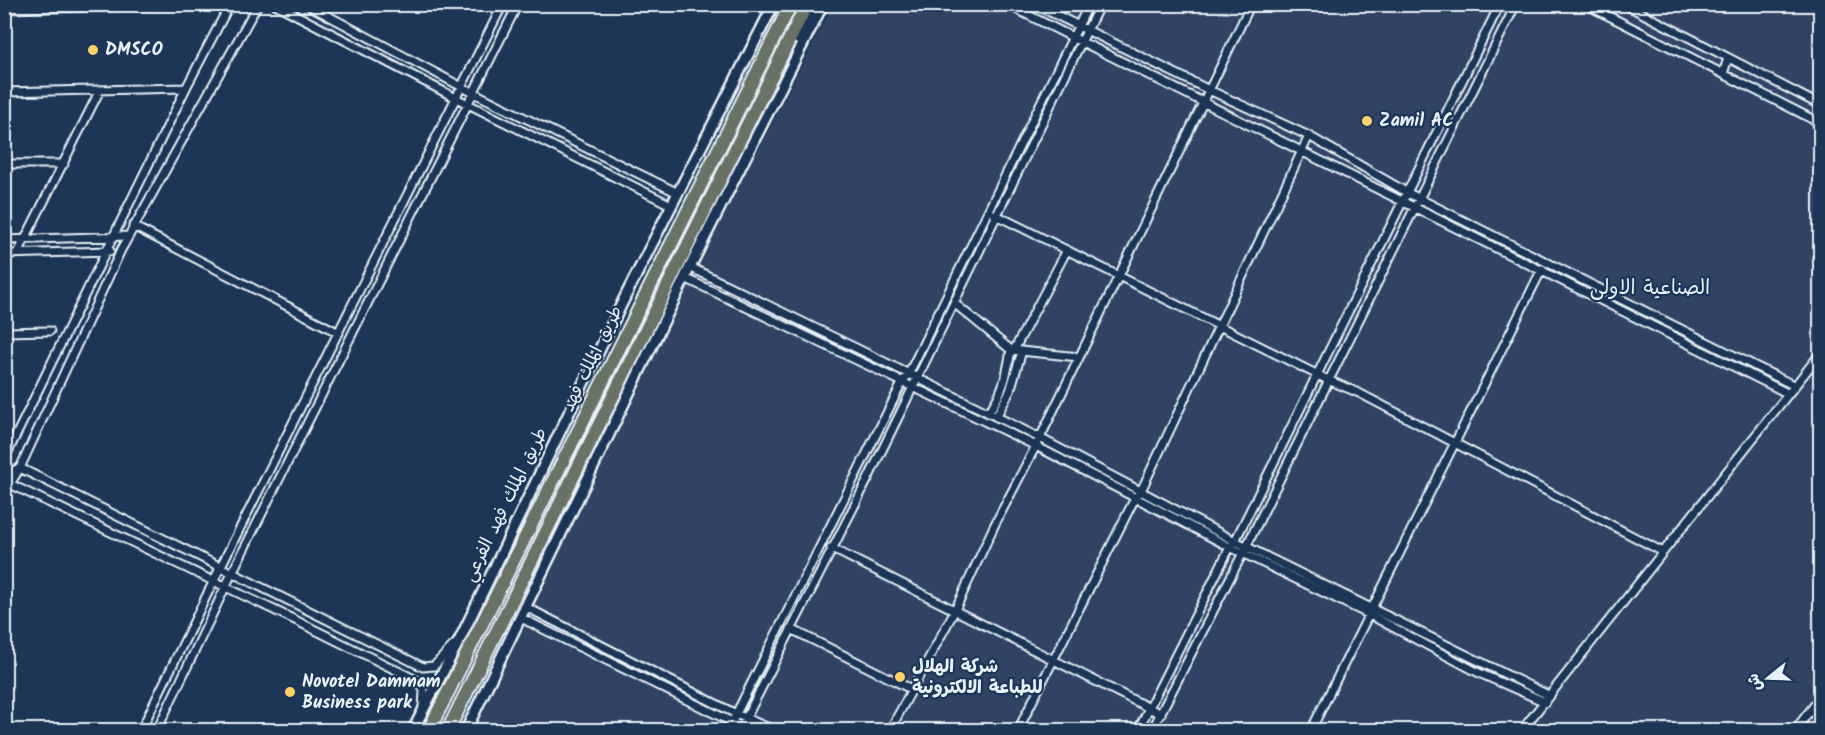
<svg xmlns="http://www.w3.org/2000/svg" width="1825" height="735" viewBox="0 0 1825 735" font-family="Kalam,'Playpen Sans Arabic',sans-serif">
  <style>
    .built { fill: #304265 }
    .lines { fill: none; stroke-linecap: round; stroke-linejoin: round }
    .street-casing { stroke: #e8f1f8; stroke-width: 11 }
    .secondary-casing { stroke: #e8f1f8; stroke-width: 14 }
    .highway-casing { stroke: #e8f1f8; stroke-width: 16 }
    .street { stroke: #1d3557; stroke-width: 7 }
    .secondary { stroke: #1d3557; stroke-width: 9 }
    .highway { stroke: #697266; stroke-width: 12 }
    .poi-dot { fill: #ffd166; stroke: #1d3557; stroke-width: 2 }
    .labels { text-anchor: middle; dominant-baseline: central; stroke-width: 4.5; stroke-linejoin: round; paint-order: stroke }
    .poi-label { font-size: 18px; font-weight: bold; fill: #e8f1f8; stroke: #1d3557; text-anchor: start }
    .street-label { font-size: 18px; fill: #e8f1f8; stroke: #1d3557 }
    .neighbourhood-label { font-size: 20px; fill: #e8f1f8; stroke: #1d3557 }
  </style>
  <rect width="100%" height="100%" fill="#1d3557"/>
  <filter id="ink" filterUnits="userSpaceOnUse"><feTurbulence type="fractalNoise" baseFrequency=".0167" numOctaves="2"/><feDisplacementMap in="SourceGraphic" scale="12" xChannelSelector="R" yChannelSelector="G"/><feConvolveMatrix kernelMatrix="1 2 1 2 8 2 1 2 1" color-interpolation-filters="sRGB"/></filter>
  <g filter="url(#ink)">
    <!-- built -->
    <path class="built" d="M833 5H1820V730H468L701 260Z"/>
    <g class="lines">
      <defs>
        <path id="street" d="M275 4 456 98 671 205
          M306 4 462 87 678 193
          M1006 4 1789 394
          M1034 4 1209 90 1309 136 1408 193 1795 386
          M1585 4 1820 123
          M1624 4 1820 105
          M4 9 231 4
          M1723 74 1728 58
          M4 92 186 88
          M4 164H64
          M994 214 1328 380 1359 393 1663 552
          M133 226 339 333
          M4 240 128 236
          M18 253 100 90
          M4 254 110 251
          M690 267 1040 438 1235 541 1550 696
          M685 278 1034 445 1230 547 1368 614 1479 673 1545 702
          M954 303 1011 350 1079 357
          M4 332 50 331
          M1014 350 1067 250
          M988 413C1003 393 1007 374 1011 350
          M996 417 1010 391 1022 351
          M4 460 186 88 230 4
          M4 474 20 468 423 667 434 666 454 645
          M7 486 10 484 297 621 420 682 424 691 423 707
          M4 494 20 468 121 250 258 4
          M831 548 1161 714
          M526 607 736 714 774 730
          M521 618 748 730
          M791 629 911 689
          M141 730 220 568 503 4
          M157 730 232 573 518 4
          M728 730 903 381 908 375 1089 4
          M740 730 867 481 1100 4
          M890 730 955 610 994 526 1040 438 1251 4
          M1018 730 1135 498 1141 491 1309 136
          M1138 730 1230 547 1235 541 1500 4
          M1152 730 1247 545 1516 4
          M1311 730 1542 269
          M1522 730 1820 354
          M1795 730 1820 698"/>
        <path id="secondary" d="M799 40 810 9 809 5
          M413 730 460 639 625 297 774 4
          M466 730 690 267 823 4"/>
        <path id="highway" d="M429 730 791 4
          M448 730 807 4"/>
      </defs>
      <!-- street casing -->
      <use href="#street" class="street-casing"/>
      <!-- secondary casing -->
      <use href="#secondary" class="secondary-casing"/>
      <!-- highway casing -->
      <use href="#highway" class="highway-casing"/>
      <!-- street -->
      <use href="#street" class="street"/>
      <!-- secondary -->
      <use href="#secondary" class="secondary"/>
      <!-- highway -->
      <use href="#highway" class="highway"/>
    </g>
  </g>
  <!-- markers -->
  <g class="poi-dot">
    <circle cx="93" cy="50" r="6"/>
    <circle cx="1367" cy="121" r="6"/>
    <circle cx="900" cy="677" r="6"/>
    <circle cx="290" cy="692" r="6"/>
  </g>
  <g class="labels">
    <!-- poi labels -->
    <g class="poi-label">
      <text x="105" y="50">DMSCO</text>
      <text x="1379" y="121">Zamil AC</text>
      <text x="912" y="667">شركة الهلال<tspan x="912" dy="21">للطباعة الالكترونية</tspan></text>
      <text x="302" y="682">Novotel Dammam<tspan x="302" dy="21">Business park</tspan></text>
    </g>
    <!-- street labels -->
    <g class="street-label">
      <text transform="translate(593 359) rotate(-64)">طريق الملك فهد</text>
      <text transform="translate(506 505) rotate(-64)">طريق الملك فهد الفرعي</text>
    </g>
    <!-- neighbourhood labels -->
    <g class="neighbourhood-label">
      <text x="1650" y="289">الصناعية الاولى</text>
    </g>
  </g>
  <!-- margin -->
  <rect width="1825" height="735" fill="none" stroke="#1d3557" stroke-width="24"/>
  <rect x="12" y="12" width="1801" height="711" fill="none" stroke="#e8f1f8" stroke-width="2" filter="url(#ink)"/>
  <!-- north arrow -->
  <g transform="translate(1768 678) rotate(252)" stroke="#1d3557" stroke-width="4.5" paint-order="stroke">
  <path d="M0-4.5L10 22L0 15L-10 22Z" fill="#e8f1f8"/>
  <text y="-9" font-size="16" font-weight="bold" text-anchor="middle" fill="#e8f1f8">ش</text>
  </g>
</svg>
